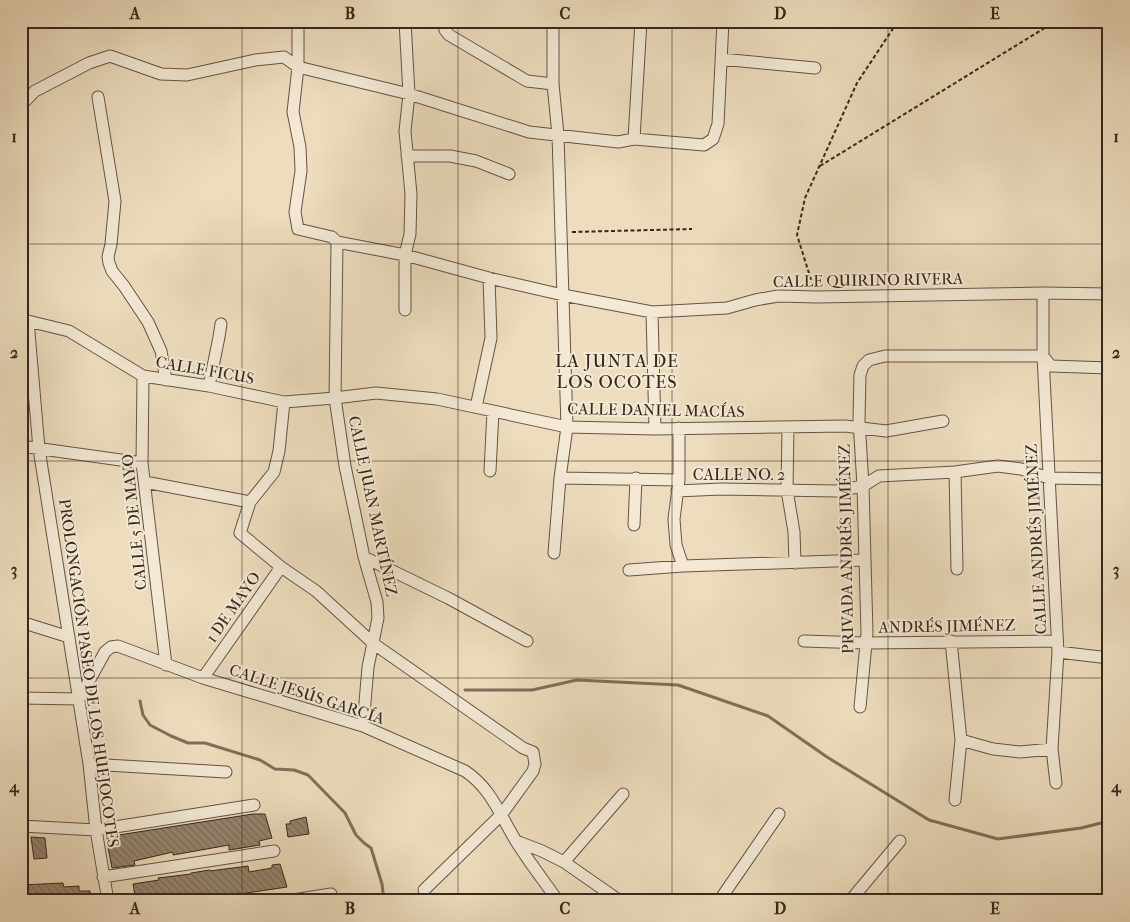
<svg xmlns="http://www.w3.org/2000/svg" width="1130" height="922" viewBox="0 0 1130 922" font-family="'IM FELL French Canon',serif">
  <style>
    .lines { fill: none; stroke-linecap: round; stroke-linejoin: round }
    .stream { stroke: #7f6f5c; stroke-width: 3 }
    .building { fill: url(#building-back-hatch); stroke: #37271b }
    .street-casing { stroke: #645444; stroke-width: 13 }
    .path { stroke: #37271b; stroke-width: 2; stroke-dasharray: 4 2.5; stroke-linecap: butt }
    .street { stroke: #f3e9d5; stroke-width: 11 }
    .grid { fill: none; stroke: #37271b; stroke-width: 1; stroke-opacity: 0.55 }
    .labels { text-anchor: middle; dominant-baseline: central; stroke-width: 4; stroke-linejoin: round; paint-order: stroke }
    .street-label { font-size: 16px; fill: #37271b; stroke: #f3e9d5 }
    .neighbourhood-label { font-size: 18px; letter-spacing: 1px; fill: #37271b; stroke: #f3e9d5 }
    .neatline { fill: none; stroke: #37271b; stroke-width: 2 }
    .grid-label { font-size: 16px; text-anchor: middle; font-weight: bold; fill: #37271b }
  </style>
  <defs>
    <pattern id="building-back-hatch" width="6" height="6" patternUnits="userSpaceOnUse" patternTransform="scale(1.25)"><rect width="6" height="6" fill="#968670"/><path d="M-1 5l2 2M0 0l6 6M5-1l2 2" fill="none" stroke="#7b6e5b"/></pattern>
  </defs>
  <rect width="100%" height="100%" fill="#edddbe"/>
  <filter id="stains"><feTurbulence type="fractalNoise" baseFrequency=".004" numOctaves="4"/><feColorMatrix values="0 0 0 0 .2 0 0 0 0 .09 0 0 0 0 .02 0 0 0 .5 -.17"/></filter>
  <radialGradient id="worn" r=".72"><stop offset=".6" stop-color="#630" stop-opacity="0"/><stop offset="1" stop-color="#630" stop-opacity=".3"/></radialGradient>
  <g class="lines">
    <!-- stream -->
    <path class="stream" d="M465 690H532L577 680 678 685 768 716 827 757 929 820 998 839 1081 828 1109 821
      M140 701 143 715 150 725 171 736 188 743H205L260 760 275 769 294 770 308 775 345 813 356 835 364 843 371 848 382 884 384 901"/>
  </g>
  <!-- building -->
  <path class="building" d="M253 814H265L272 838 259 841 260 845 229 850V845L173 855V852L134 861 135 865 112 868 106 837Z
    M306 817 309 834 288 837 286 824H290V821Z
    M31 837 45 838 47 858 34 859Z
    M280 864 287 887 240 894 239 893 191 901H136L133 884 159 880 158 878 191 874V873L210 870V871L248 866 249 872 272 868V865Z
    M63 883 64 887 79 886V891H90L91 901H21V885Z"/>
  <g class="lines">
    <defs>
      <path id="street" d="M299 21 298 26V67L293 112 300 147 301 171 295 212 298 229 332 237 337 242 335 398 345 466 364 557 377 602 378 618 368 667 363 726
        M553 21V84L558 135 567 427 560 478 554 553
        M445 30 449 35 527 81 553 84
        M721 59 815 68
        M98 97 115 201 111 244 108 257 109 263 112 271 124 286 148 322 161 351 166 380
        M21 105 35 91 89 63 110 56 161 74 187 75 255 60 284 57 298 67 409 94 529 132 618 142 634 139 704 145 713 139 718 124 723 21
        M634 139 641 21
        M407 156H450L476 161 509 174
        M337 242 405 255 489 278 563 295 652 312 727 308 755 300 778 296 817 297 1043 293 1109 294
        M1043 293V356L1058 652 1052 749 1056 783
        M405 310V255L410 234 411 194 405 131 409 94 405 21
        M652 312 655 429
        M21 321H28L69 331 143 376 209 386 284 402 335 398 376 393 437 399 567 427 655 429 845 426 886 431 943 421
        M28 321 39 449 89 764 96 830 108 901
        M143 376 142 463 166 665
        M209 386 219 337 221 324
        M284 402 279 451 274 472 250 502 240 533 281 567 316 591 374 644 523 748 533 752 535 764 533 771 502 814 424 890
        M476 407 491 338 489 278
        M788 427 787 490 794 532 795 563
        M679 428V480L674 519 676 545 683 566
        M21 446 142 463
        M490 471 493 411
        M955 472 957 569
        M560 478 679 480
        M145 482 250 502
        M677 491 721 489 837 491 863 486 879 476 955 472 998 466 1021 469 1049 478 1109 479
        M634 525 636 478
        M364 557 448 598 527 641
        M629 570 683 566 865 560
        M21 622 69 637
        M804 641 866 643 1057 641
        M951 641 961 740 955 800
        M1058 652 1109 658
        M203 678 281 567
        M21 698 79 699 105 652 111 647 118 646 203 678 363 726 465 771C491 788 500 815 516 841 529 862 544 881 558 901
        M860 707 867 633 863 486 859 420 860 375 863 366 869 360 885 356H1043L1051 366 1109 368
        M961 740 993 749 1020 752 1052 749
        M89 764 226 772
        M21 826 96 830 254 805
        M516 841 542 851 564 862 620 901
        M564 862 623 794
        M103 877 274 851
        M287 901 331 894
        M719 901 779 814
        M850 901 900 841"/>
    </defs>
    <!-- street casing -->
    <use href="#street" class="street-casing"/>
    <!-- path -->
    <path class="path" d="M820 166 1056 21
      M572 232 692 229
      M813 286 797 235 805 198 857 83 898 21"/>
    <!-- street -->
    <use href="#street" class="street"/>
  </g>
  <!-- grid -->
  <path class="grid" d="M242 21V901M458 21V901M672 21V901M888 21V901M21 244H1109M21 461H1109M21 678H1109"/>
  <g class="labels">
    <!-- street labels -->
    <g class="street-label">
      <text transform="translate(868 280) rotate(-1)">CALLE QUIRINO RIVERA</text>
      <text transform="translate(205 370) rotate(10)">CALLE FICUS</text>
      <text transform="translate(656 410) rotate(1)">CALLE DANIEL MACÍAS</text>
      <text x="739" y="474">CALLE NO. 2</text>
      <text transform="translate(373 506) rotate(78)">CALLE JUAN MARTÍNEZ</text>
      <text transform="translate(134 522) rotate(-96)">CALLE 5 DE MAYO</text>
      <text transform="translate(1036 539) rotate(-93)">CALLE ANDRÉS JIMÉNEZ</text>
      <text transform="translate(846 549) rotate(-91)">PRIVADA ANDRÉS JIMÉNEZ</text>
      <text transform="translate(233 607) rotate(-55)">1 DE MAYO</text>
      <text transform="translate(947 626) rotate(-1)">ANDRÉS JIMÉNEZ</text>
      <text transform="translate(89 673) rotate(82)">PROLONGACIÓN PASEO DE LOS HUEJOCOTES</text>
      <text transform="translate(307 694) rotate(18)">CALLE JESÚS GARCÍA</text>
    </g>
    <!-- neighbourhood labels -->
    <g class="neighbourhood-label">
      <text x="617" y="361">LA JUNTA DE<tspan x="617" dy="21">LOS OCOTES</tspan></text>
    </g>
  </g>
  <!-- margin -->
  <rect width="1130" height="922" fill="none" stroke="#edddbe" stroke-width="55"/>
  <rect x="28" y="28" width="1074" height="866" class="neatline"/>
  <g class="grid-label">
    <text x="135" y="19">A</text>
    <text x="350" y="19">B</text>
    <text x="565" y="19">C</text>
    <text x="780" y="19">D</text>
    <text x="995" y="19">E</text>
    <text x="14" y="142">1</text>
    <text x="1116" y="142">1</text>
    <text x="14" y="358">2</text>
    <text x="1116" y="358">2</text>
    <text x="14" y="575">3</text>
    <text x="1116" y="575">3</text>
    <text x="14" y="792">4</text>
    <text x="1116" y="792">4</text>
    <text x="135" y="914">A</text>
    <text x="350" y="914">B</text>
    <text x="565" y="914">C</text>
    <text x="780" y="914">D</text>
    <text x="995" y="914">E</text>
  </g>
  <rect width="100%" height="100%" filter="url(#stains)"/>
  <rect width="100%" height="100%" fill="url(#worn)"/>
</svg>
